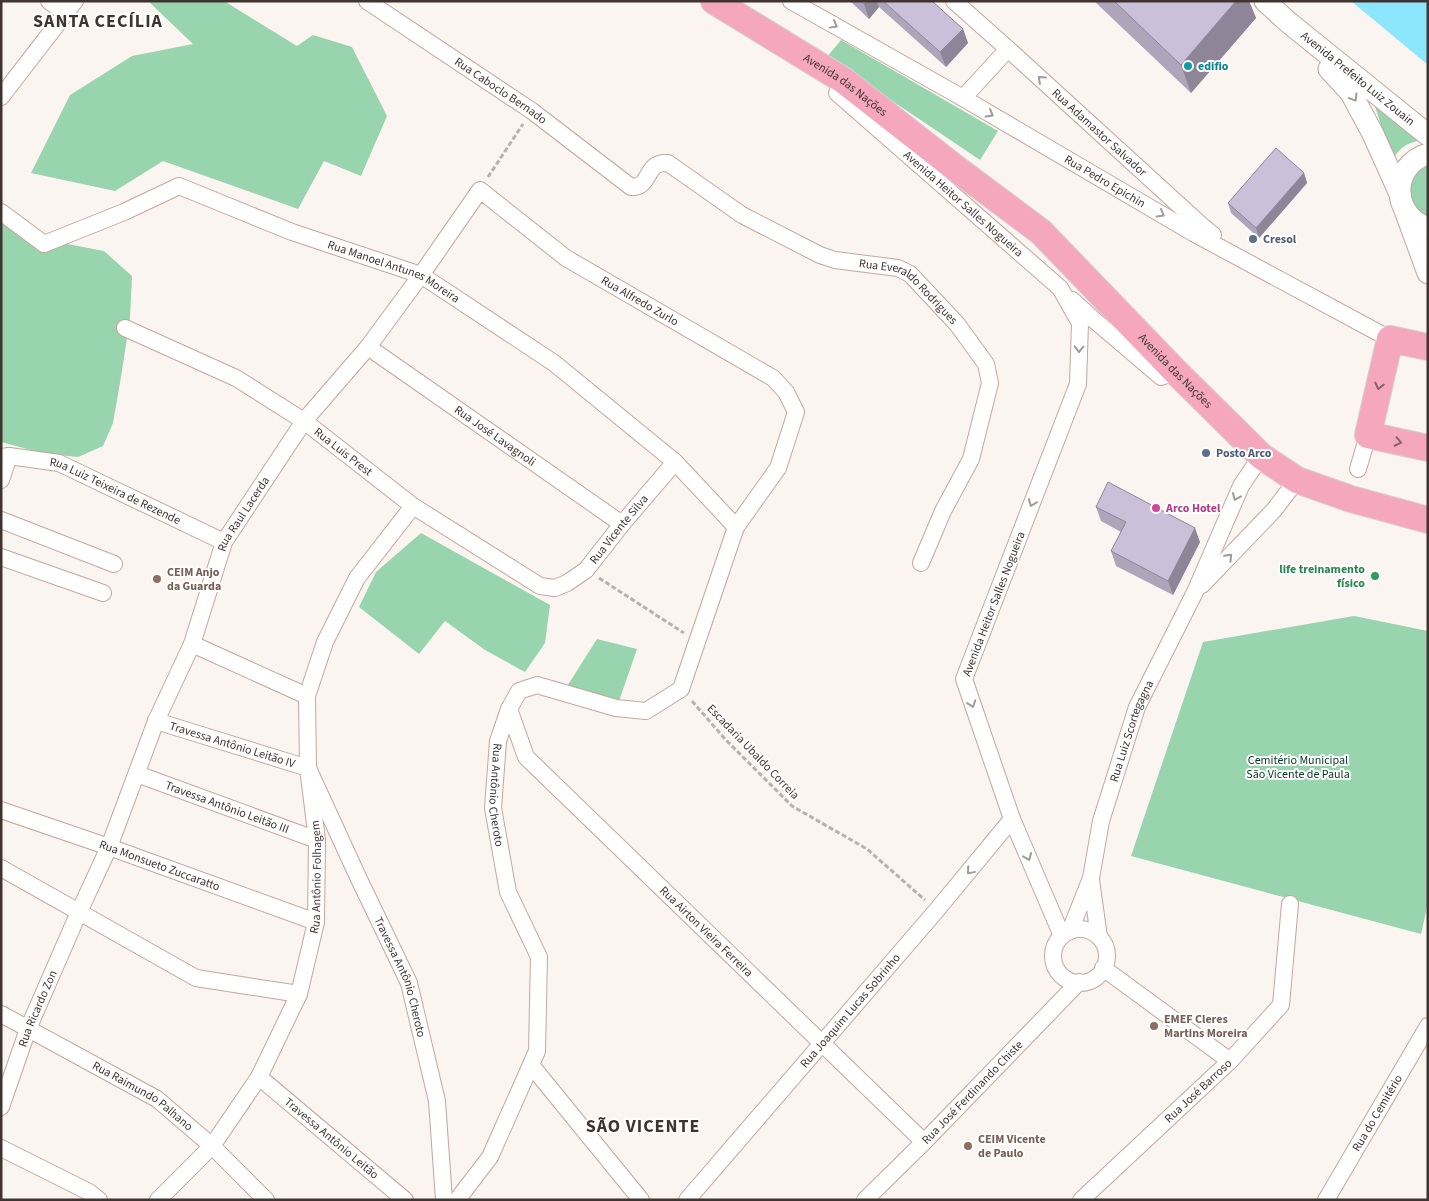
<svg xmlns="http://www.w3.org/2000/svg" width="1429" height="1201" viewBox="0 0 1429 1201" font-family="'Source Sans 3',sans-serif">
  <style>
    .green { fill: #98d4ad }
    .water { fill: #8de7fc }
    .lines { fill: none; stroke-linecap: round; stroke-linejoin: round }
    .minor-casing { stroke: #c3a79c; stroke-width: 18 }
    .tertiary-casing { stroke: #c3a79c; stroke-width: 23 }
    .primary-casing { stroke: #d5d2d1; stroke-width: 28 }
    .path { stroke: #b9b1ae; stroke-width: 3; stroke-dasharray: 5 2.5; stroke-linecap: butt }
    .minor { stroke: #fff; stroke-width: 16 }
    .tertiary { stroke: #fff; stroke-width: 21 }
    .primary { stroke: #f5a7be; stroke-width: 26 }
    .wall { fill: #afa5bb }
    .shaded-wall { fill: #8e8698 }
    .building { fill: #cbc0d9; stroke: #8e8698 }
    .oneway { stroke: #a09a98 }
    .oneway2 { stroke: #886269 }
    .culture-dot { fill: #0f9aa8; stroke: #fff; stroke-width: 2 }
    .service-dot { fill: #5c6f8a; stroke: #fff; stroke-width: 2 }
    .hotel-dot { fill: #d1479c; stroke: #fff; stroke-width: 2 }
    .leisure-dot { fill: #2e9e5b; stroke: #fff; stroke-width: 2 }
    .education-dot { fill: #8d6e63; stroke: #fff; stroke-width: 2 }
    .labels { text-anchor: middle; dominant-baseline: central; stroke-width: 4; stroke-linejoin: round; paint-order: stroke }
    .culture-label { font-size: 12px; font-weight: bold; fill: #0d838f; stroke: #fff; text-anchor: start }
    .street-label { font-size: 12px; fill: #403430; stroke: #fff }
    .service-label { font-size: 12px; font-weight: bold; fill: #4e5e75; stroke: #fff; text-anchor: start }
    .hotel-label { font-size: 12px; font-weight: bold; fill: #b23c85; stroke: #fff; text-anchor: start }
    .leisure-label { font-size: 12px; font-weight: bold; fill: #27864d; stroke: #fff; text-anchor: end }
    .education-label { font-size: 12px; font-weight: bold; fill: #785e54; stroke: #fff; text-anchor: start }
    .park-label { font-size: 12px; fill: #033a1f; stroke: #fff }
    .district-label { font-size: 18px; font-weight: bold; letter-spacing: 1px; fill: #403430; stroke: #fff }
  </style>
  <rect width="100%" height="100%" fill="#fbf5f2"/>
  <!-- green -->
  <path class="green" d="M148 1H224L297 46 313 35 352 47 387 116 361 176 324 161 298 209 163 161 115 191 31 173 70 95 132 56 193 44Z
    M841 40 998 131 980 160 827 57Z
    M1374 103 1420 140C1404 145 1402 146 1392 160Z
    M1428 164V220L1408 201 1411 176Z
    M1 220 36 238 104 251 132 276 130 318 122 371 113 423 103 446 78 457 46 454 1 442Z
    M421 533 550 605 545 643 525 672 485 650 445 621 419 654 359 607 376 572Z
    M1354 616 1428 631V903L1421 934 1131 856 1203 642Z
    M597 639 637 649 618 704 566 688Z"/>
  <!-- water -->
  <path class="water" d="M1351 1H1428V65Z"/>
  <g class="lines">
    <defs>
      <g id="minor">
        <path d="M49 1 65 13"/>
        <path id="s1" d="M367 1 532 111 631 187C652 188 644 161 668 163L742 215 820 255 835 260 898 268 910 274 957 324 986 364 990 383 971 459 943 511 921 563"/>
        <path id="s2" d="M791 1 963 98 1195 234 1390 339"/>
        <path id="s3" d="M954 1 1008 49 1201 225 1213 235"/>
        <path id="s4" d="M837 93 1060 288 1080 323 1078 384 964 679 1012 819 1062 936"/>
        <path d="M1 97 75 1"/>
        <path d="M963 98 1008 49"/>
        <path id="s5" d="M1 212 44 244 124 212 179 186 292 232 421 275 554 363 675 462 736 527"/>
        <path d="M1072 300 1094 320 1161 377 1176 372"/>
        <path id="s6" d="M125 328 236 378 304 421 413 506 540 586 555 588 567 583 586 570 622 524 675 462"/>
        <path id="s7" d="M368 347 622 524"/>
        <path id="s8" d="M1 457 9 456 59 463 224 542"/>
        <path d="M1358 469 1368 435"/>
        <path d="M1 480 9 456"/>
        <path d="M1 520 114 564"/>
        <path d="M1 557 103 593"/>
        <path d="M1202 585 1274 510 1297 480"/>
        <path d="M192 644 307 696"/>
        <path id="s9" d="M509 709 526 757 924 1142"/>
        <path id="s10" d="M156 721 308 768 358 877 409 983 437 1101 444 1200"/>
        <path id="s11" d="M137 774 317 840"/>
        <path id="s12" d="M1 810 109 847 316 922"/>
        <path d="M1 868 196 978 299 994"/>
        <path d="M1091 880 1099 937"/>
        <circle cx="1080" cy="956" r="27"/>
        <path id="s13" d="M1070 931 1091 878 1101 821 1137 707 1195 592 1241 486 1261 456"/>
        <path d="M1103 968 1230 1061"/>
        <path id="s14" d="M1 1014 157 1099 212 1146 266 1200"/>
        <path d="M531 1065 641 1200"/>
        <path id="s15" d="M259 1077 405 1200"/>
        <path id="s16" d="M1 1107 28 1029 79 912 109 847 156 721 192 644 224 542 304 421 368 347 421 275 480 190 566 258 773 378 786 392 796 412 778 468 736 527 681 689 646 711 616 708 537 685 519 691 509 709 498 741 493 808 508 892 539 957 537 1051 490 1157 457 1200"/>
        <path d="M1 1148 89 1192 99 1200"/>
        <path id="s17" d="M158 1200 212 1146 259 1077 299 994 316 922 317 840 308 768 307 696 325 642 357 578 413 506"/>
        <path id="s18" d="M687 1200 936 911 1012 819"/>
        <path id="s19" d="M865 1200 924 1142 1079 982"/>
        <path id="s20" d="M1081 1200 1230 1061 1281 1005 1290 904"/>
        <path id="s21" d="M1326 1200 1428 1026"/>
      </g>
      <g id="tertiary">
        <path id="s22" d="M1265 1 1288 22 1428 135"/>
        <path d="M1329 69 1351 93 1373 134 1400 194"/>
        <path d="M1428 154C1390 165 1391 216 1428 228"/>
        <path d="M1406 213 1428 273"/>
      </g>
      <g id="primary">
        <path id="s23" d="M714 1 843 80 954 167 1041 232 1176 372 1261 456 1297 480 1351 499 1428 520"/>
        <path d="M1428 347 1390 339 1368 435 1428 448"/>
      </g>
    </defs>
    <!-- minor casing -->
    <use href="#minor" class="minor-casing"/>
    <!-- tertiary casing -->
    <use href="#tertiary" class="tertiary-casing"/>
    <!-- primary casing -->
    <use href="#primary" class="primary-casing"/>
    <!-- path -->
    <path class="path" d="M488 177 523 124
      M599 578 684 633
      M692 701 725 739 792 806 867 849 925 900"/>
    <!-- minor -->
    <use href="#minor" class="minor"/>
    <!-- tertiary -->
    <use href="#tertiary" class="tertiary"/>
    <!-- primary -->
    <use href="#primary" class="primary"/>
  </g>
  <!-- wall -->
  <path class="wall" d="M850 1H932L963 29 968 43 946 67 879 7 869 19Z
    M1094 1H1249L1256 18 1191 93Z
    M1304 173 1307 183 1259 238 1231 213 1228 203Z
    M1096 507 1200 542 1173 595 1116 566 1111 551 1121 532 1101 521Z"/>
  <!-- shaded-wall -->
  <path class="shaded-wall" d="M867 1H877L879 7 869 19 864 4Z
    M1236 1H1249L1256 18 1191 93 1181 65Z
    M963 29 968 43 946 67 940 52Z
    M1304 173 1307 183 1259 238 1256 228Z
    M1195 528 1200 542 1173 595 1168 581Z"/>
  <!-- building -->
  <path class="building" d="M861 1H867L864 4Z
    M883 1H932L963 29 940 52Z
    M1114 1H1236L1181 65Z
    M1276 148 1304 173 1256 228 1228 203Z
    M1108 482 1195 528 1168 581 1111 551 1126 522 1096 507Z"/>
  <!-- one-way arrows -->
  <defs><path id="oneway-chevron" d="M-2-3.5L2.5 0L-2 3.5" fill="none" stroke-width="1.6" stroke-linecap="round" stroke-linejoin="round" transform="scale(1.25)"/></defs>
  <g class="oneway">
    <use href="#oneway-chevron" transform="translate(834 25) rotate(29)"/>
    <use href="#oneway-chevron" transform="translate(1041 79) rotate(-138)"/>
    <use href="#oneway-chevron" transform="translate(1354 98) rotate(59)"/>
    <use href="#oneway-chevron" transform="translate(990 114) rotate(30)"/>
    <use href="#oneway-chevron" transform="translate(1161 214) rotate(30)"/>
    <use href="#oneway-chevron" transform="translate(1079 349) rotate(91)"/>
    <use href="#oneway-chevron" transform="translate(1236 497) rotate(113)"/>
    <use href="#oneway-chevron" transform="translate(1032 503) rotate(111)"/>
    <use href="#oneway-chevron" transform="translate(1229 557) rotate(-46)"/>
    <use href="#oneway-chevron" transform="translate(972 704) rotate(71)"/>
    <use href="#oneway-chevron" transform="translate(1028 857) rotate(67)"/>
    <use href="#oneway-chevron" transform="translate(970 871) rotate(130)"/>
  </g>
  <g class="oneway2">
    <use href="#oneway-chevron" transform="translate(1379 386) rotate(103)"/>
    <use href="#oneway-chevron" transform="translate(1398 442) rotate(12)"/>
  </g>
  <!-- markers -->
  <circle class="culture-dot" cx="1188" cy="66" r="5"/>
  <g class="service-dot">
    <circle cx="1253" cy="239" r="5"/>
    <circle cx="1206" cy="453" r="5"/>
  </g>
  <circle class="hotel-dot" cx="1156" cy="508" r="5"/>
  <circle class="leisure-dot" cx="1375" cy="576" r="5"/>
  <g class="education-dot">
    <circle cx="157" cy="579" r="5"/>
    <circle cx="1154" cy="1026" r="5"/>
    <circle cx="968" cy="1146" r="5"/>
  </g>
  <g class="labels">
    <!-- culture labels -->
    <g class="culture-label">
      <text x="1198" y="66">edifio</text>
    </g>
    <!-- street labels -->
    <g class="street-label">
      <text stroke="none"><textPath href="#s22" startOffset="121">Avenida Prefeito Luiz Zouain</textPath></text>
      <text stroke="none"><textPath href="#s23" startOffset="156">Avenida das Nações</textPath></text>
      <text stroke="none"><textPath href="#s1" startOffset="161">Rua Caboclo Bernado</textPath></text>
      <text stroke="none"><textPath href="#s3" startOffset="196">Rua Adamastor Salvador</textPath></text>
      <text stroke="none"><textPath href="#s2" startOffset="362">Rua Pedro Epichin</textPath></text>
      <text stroke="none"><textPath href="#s4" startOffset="168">Avenida Heitor Salles Nogueira</textPath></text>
      <text stroke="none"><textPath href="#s5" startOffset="432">Rua Manoel Antunes Moreira</textPath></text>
      <text stroke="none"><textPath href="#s1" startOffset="648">Rua Everaldo Rodrigues</textPath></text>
      <text stroke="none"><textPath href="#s16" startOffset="1239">Rua Alfredo Zurlo</textPath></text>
      <text stroke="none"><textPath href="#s23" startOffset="594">Avenida das Nações</textPath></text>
      <text stroke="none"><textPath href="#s7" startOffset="155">Rua José Lavagnoli</textPath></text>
      <text stroke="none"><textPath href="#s6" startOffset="252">Rua Luis Prest</textPath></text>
      <text stroke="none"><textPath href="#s8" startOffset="121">Rua Luiz Teixeira de Rezende</textPath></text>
      <text stroke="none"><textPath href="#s16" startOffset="642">Rua Raul Lacerda</textPath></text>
      <text stroke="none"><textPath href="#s6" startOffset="594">Rua Vicente Silva</textPath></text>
      <text transform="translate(994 604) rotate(-69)">Avenida Heitor Salles Nogueira</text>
      <text stroke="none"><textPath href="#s13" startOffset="210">Rua Luiz Scortegagna</textPath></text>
      <text stroke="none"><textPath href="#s10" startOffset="80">Travessa Antônio Leitão IV</textPath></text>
      <text transform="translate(753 752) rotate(46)">Escadaria Ubaldo Correia</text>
      <text stroke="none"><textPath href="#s16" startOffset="2018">Rua Antônio Cheroto</textPath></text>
      <text stroke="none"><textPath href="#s11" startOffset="96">Travessa Antônio Leitão III</textPath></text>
      <text stroke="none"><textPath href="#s12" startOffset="168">Rua Monsueto Zuccaratto</textPath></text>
      <text stroke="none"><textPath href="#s17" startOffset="371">Rua Antônio Folhagem</textPath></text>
      <text stroke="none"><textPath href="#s9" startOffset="302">Rua Airton Vieira Ferreira</textPath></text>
      <text stroke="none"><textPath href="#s10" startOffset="388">Travessa Antônio Cheroto</textPath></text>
      <text stroke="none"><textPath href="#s16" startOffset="105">Rua Ricardo Zon</textPath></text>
      <text stroke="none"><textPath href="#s18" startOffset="250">Rua Joaquim Lucas Sobrinho</textPath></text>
      <text stroke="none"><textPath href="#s20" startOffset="160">Rua José Barroso</textPath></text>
      <text stroke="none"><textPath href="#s19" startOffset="152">Rua José Ferdinando Chiste</textPath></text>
      <text stroke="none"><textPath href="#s14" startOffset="164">Rua Raimundo Palhano</textPath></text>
      <text stroke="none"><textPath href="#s21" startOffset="101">Rua do Cemitério</textPath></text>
      <text stroke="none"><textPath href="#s15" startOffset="95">Travessa Antônio Leitão</textPath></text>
    </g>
    <!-- service labels -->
    <g class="service-label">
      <text x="1263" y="239">Cresol</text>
      <text x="1216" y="453">Posto Arco</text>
    </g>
    <!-- hotel labels -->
    <g class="hotel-label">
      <text x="1166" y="508">Arco Hotel</text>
    </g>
    <!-- leisure labels -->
    <g class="leisure-label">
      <text x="1365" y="569">life treinamento<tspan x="1365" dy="14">físico</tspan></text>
    </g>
    <!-- education labels -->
    <g class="education-label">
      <text x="167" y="572">CEIM Anjo<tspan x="167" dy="14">da Guarda</tspan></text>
      <text x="1164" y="1019">EMEF Cleres<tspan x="1164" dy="14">Martins Moreira</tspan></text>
      <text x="978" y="1139">CEIM Vicente<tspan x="978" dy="14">de Paulo</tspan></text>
    </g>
    <!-- park labels -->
    <g class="park-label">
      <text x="1298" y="760">Cemitério Municipal<tspan x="1298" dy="14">São Vicente de Paula</tspan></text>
    </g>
    <!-- district labels -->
    <g class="district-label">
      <text x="98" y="21">SANTA CECÍLIA</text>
      <text x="643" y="1126">SÃO VICENTE</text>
    </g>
  </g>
  <!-- border -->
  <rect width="1429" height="1201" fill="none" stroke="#403430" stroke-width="5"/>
</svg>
